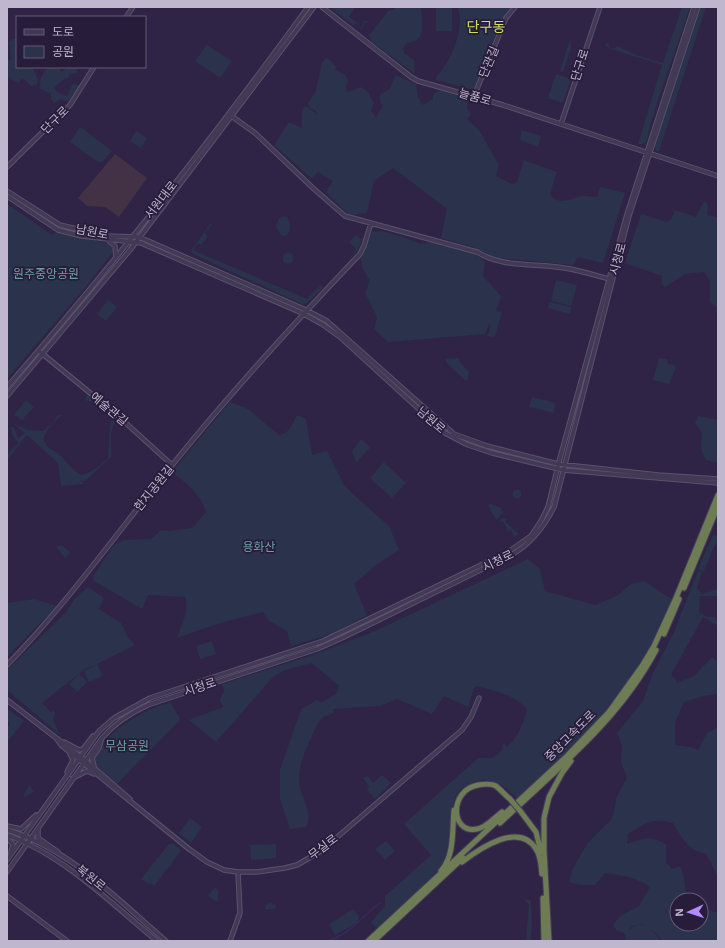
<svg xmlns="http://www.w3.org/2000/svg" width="725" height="948" viewBox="0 0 725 948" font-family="Helvetica,'Noto Sans KR',sans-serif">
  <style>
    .medical { fill: #433245 }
    .green { fill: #2a324c }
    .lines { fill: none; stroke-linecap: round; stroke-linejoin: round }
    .stream { stroke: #3f2d64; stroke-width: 1 }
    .minor-casing { stroke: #5a526c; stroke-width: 5.5 }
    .highway-casing { stroke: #473d59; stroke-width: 7 }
    .minor { stroke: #423955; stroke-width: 3.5 }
    .highway { stroke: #6e7c55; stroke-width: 5 }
    .highway-bridge-casing { stroke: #473d59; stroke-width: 7; stroke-linecap: butt }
    .highway-bridge { stroke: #6e7c55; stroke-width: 5 }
    .labels { text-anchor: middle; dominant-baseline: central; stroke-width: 3.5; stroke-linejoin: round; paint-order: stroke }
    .street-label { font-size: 12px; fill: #bfb7ce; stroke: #271d3a }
    .park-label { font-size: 12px; fill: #6ba2a0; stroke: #271d3a }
    .quarter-label { font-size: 14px; fill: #cbe25e; stroke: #271d3a }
  </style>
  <rect width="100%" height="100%" fill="#2f2446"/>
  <!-- medical -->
  <path class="medical" d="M115 154 147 178 119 217 105 207 87 206 78 198Z"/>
  <!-- green -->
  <path class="green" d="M333 7H355L349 17 358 23 353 25 331 8Z
    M396 7H419L421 9C423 24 426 42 407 43L403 48 404 53 414 60 415 74 372 42 369 36 360 29 365 20 368 22 367 23 365 22 361 30 368 35 370 34 388 11 393 10Z
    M436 7H452V31H436Z
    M457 7H512C494 31 484 62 474 90L436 80V77C439 73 443 69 446 64 455 49 465 24 457 7Z
    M682 7H690L654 112 646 142 643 144H638L662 65 611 49 605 45 607 43 609 44V47L615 49 617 46 634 54 663 63Z
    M701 7H706L659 151H656L655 146Z
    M13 39H17V67H32L38 79 37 84 31 86 25 80 22 79 18 83 7 76V57L9 60 11 59 9 42Z
    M570 39 571 48 563 72 560 71Z
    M207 45 232 61 220 78 195 61Z
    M326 58 331 61 336 67 335 70 345 75 348 80 346 87 348 92 361 87 368 92 374 103 371 111 376 117 383 106 380 102V94L390 89 395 75 416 84C418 93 416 97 423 105L433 99V95L437 91 441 90 468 99 467 109 471 114 467 119 479 130 499 165 496 176 512 184 517 182 524 160 557 172 550 194C558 206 570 199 580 196 586 195 591 197 597 197L600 187 625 193 603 263 578 257 573 265 501 258 487 255 473 247 441 238 447 209 393 168 374 181 367 213 349 215 326 192 333 181 318 172 312 179 274 145 289 122 302 128V110L304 107 306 106 314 112 317 116 316 111 310 108 308 103 315 93 322 63Z
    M46 67H56V69H60L62 72 67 67H78L76 73 70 74 66 81 67 79 65 78 54 88 57 92 67 96 73 83 80 86 68 101 60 99 55 103 51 99V94L39 88 41 78Z
    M556 74 571 79 563 103 548 98Z
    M79 128H82L112 151 102 162H98L70 142Z
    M522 130 541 136 538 147 520 140Z
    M136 131 147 138 141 148 130 141Z
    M705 202 708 205 707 215 718 217 717 308 710 302V280L704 272 685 274 665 287 662 284V276L625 263 641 214 667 222 671 220 675 210 696 217 701 206Z
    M7 204 52 235 56 232 110 244 113 247 114 251 89 283 7 379Z
    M286 216C291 221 292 231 286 236L281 235 276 227 279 218Z
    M211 223 212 224 205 233 208 237 201 245 198 243 193 250 307 299 321 285 323 288 307 303 302 304 195 255 192 253V249Z
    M381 231 403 237 420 244 430 242 439 243 472 252 485 261 483 276 501 296 496 311 502 312 495 336 492 337 487 336 490 331V322L485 334 388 342 374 329 377 317 365 293 370 280C354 259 362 254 372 232Z
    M356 235 361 239 364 236 357 251 348 260 356 249 349 242Z
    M282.5 258a5.5 5.5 0 1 1 11 0a5.5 5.5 0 1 1-11 0Z
    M556 280 577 285 571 306 551 301Z
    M108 300 117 307 106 321 97 314Z
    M549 302 571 307 570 314 548 308Z
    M459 358V361L469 372 467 382 446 362V359Z
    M659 358 667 359 668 364 674 365 676 367 669 384 653 380Z
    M88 395 116 417 111 433V457L85 481 80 480 84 484 61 486 58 463 28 436H26L7 460V455L19 443 14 438 10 426 14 428 18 438 25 433 12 423 28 430 43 431 53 423 58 415H61L48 429 43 439C49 452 54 449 61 456 67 463 73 470 81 475 91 473 100 466 108 458L110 426 112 419 93 402 87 401 85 397Z
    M532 397 555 403 554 413 529 407Z
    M26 400 34 407 22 420 14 415Z
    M230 402 248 409 279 435C288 435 293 423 297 415L306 419 312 455 327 451 344 485 355 496 389 526 399 550 376 565 354 584 367 615 332 634 291 646 287 631 269 621 263 612 220 623 177 638C181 625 190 611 185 597L148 595 142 609 94 581 93 576 114 545 124 540 151 539 161 530 169 531 192 528 206 512C202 495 185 482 172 472Z
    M698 416 718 420V464L716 462 706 460C698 445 702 447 702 433L695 423Z
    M361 439 370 447 369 449 356 463 352 451Z
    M384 462 406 483 392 498 370 478Z
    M512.5 494a4.5 4.5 0 1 1 9 0a4.5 4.5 0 1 1-9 0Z
    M491 504 501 508 503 513 496 520 488 505Z
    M502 518 506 519 505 522 519 534 514 537 511 530 508 531 503 521 499 523Z
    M713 535 718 536V542L714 546 704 571 698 569Z
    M61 545 70 552 65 558 56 547Z
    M528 559 540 569 545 591 596 605 618 595 631 584 644 581 676 602 622 698 519 800C505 787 495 776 475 782 439 791 458 835 446 859 435 880 395 912 377 929L371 922 385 906V896L431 855 404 824 478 758H493L502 750 503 743 507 747C518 737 523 724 527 710 516 694 493 691 476 686L474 688 468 707 444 696 432 714 397 699 380 706 333 709 334 713 323 717 319 721C311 739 299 759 299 779 299 797 314 810 306 827L290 829 280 799V770L301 709 317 700 321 703 336 694 339 686 312 663 285 670 273 677 216 742 189 720 223 707 220 699 224 691 222 684 307 657 375 631Z
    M698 571 702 572 697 588 702 594 718 589V596H700L699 612 707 617H714L718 621V626L703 617 671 675 678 683 694 676 712 657 718 662V694L704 696 684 702 675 723V745L691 747 698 750 707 733 718 727V877L706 854C686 849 683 839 673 823 653 817 645 823 628 834L627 844C646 838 646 835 666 844V862L672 869 680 866 684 878 687 900H677V924H701V907L718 913V941H663C651 930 643 915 627 931L638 924 648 926 661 941H627L624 933 616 930 613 925 620 916 639 906 650 887C635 877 622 875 605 873L595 885H580L569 882 573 868 587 844 612 819 617 796 627 778 621 763 622 746 617 733 643 701 653 673 674 632Z
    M88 587 104 598 99 609 121 623 128 637 135 645 97 664 103 676 89 682 84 671 96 665 85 669 42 703 51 712 53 710 55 713 53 720 60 735 7 690V670L67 611 75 598Z
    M34 599 57 606 7 657V603Z
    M212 641 216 654 200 659 196 646Z
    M79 674 87 682 77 692 69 684Z
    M171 703 179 717V721L117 784 95 765 94 759C101 751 106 740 113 733 125 722 156 704 171 703Z
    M9 710 24 721 7 742V727L10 724 7 721V712Z
    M382 775 391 783 375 799 367 790 369 786 363 778 368 776 373 783Z
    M29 785 34 792 23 797Z
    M190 818 201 826V828L191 843 179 833Z
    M386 841 395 851 385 860 375 849Z
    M173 843 181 851 154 886 151 883 149 884 141 879 169 844Z
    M276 844V858L251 860 250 845Z
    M215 887 218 890V902L208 896Z
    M522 898 531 901 532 928 530 941H526L529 904Z
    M271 903 275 904 277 908 265 910 266 905Z
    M354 909 359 917 357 923 335 935 329 924Z"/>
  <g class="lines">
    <!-- stream -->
    <path class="stream" d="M327 941C350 935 362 916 380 903"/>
    <defs>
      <path id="minor" d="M322 7 411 77 418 81 503 105 718 176
        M126 17 133 7
        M474 96 506 18 515 7
        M230 115 255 133 314 189 345 216 477 252C502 268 536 263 564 268 579 270 594 275 609 279
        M561 124 600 7
        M7 167 70 105 94 67
        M7 191 60 225 107 236 139 237 306 310 327 321 454 434 487 446 558 464 658 475 718 479
        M7 196 58 230 82 236 141 243 302 313 322 324 340 337 445 433 468 445 492 453 563 470 718 483
        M109 241 115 246 116 257
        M39 351 117 415 172 465
        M7 387C113 265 213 138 308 7
        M7 396 130 250 314 7
        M7 665C68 603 118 531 173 464 232 391 295 322 360 254L364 246 371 223
        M7 700 86 761 130 799
        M56 738 61 745 189 849 207 862 224 870 238 872H257L285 868 297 865 321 851 462 730 471 717 479 698
        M64 742 79 750 83 749 93 736
        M94 766 92 758 99 748 101 741
        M68 775 67 772 73 760 70 754
        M73 778 87 771 94 774
        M7 826 21 829 36 815
        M38 829V838L58 852
        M7 830C69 848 118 900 166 941
        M7 835C63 855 111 903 157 941
        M7 838 13 844 11 852
        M7 860 99 731 114 718 150 698 323 641 508 552 531 536 541 521 548 507 560 458 627 214 694 7
        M7 872 102 738C115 723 130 713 148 705L317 649 344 637 511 555C531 544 544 527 554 507L629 216 698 7
        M7 896 67 941
        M230 941 240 913 238 872"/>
      <path id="highway" d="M684 588 718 506
        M664 634 679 599
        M502 812C495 817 486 828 477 829 450 834 449 790 478 785 484 784 491 783 496 786 501 790 505 795 510 799
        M521 812 536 832 541 852
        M500 823C557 769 619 720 656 650
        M462 862C479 849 519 821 536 849 541 856 541 866 542 874
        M441 871C455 855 452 830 454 810
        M543 898 544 941
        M368 941 567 756 609 712 642 666 654 646 676 598 718 495
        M374 941 463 858
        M549 941 544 850V818L549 797 562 773 571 761"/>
    </defs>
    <!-- minor casing -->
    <use href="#minor" class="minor-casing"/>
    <!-- highway casing -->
    <use href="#highway" class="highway-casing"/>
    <!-- minor -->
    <use href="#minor" class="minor"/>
    <!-- highway -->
    <use href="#highway" class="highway"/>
    <defs>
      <path id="highway-bridge" d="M510 799 521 812"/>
    </defs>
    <!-- highway-bridge casing -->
    <use href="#highway-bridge" class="highway-bridge-casing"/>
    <!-- highway-bridge -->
    <use href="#highway-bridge" class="highway-bridge"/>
  </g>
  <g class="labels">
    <!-- street labels -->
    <g class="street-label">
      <text transform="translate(489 62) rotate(-67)">단관길</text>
      <text transform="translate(580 65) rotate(-72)">단구로</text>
      <text transform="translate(475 97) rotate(16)">늘품로</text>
      <text transform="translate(55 120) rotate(-45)">단구로</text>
      <text transform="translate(161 200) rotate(-52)">서원대로</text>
      <text transform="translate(92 232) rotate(11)">남원로</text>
      <text transform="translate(618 259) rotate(-75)">시청로</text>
      <text transform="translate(109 409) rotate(40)">예술관길</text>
      <text transform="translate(431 420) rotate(41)">남원로</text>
      <text transform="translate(154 488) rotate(-51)">한지공원길</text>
      <text transform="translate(498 561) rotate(-27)">시청로</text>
      <text transform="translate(200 687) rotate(-18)">시청로</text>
      <text transform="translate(570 736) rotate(-45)">중앙고속도로</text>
      <text transform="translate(323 847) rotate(-37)">무실로</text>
      <text transform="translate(91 878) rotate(39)">북원로</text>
    </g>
    <!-- park labels -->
    <g class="park-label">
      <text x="46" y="274">원주중앙공원</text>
      <text x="259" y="547">용화산</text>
      <text x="127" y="746">무삼공원</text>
    </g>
    <!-- quarter labels -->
    <g class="quarter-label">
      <text x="486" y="27">단구동</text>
    </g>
  </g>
  <!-- border -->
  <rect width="725" height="948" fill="none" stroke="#bfb7ce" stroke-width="16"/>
  <!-- legend -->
  <rect x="16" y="16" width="130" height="52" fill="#271d3a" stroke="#645b75"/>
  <rect x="24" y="29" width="20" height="6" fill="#423955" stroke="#645b75"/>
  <text x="52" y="36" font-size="12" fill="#bfb7ce">도로</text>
  <rect x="24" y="46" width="20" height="12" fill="#2a324c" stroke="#645b75"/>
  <text x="52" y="56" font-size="12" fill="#bfb7ce">공원</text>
  <!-- north arrow -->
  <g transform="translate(689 912) rotate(267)"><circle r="19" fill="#271d3a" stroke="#645b75"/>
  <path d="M0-3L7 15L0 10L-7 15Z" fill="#b48bff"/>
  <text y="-6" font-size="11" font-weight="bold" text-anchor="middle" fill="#bfb7ce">N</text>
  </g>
</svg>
